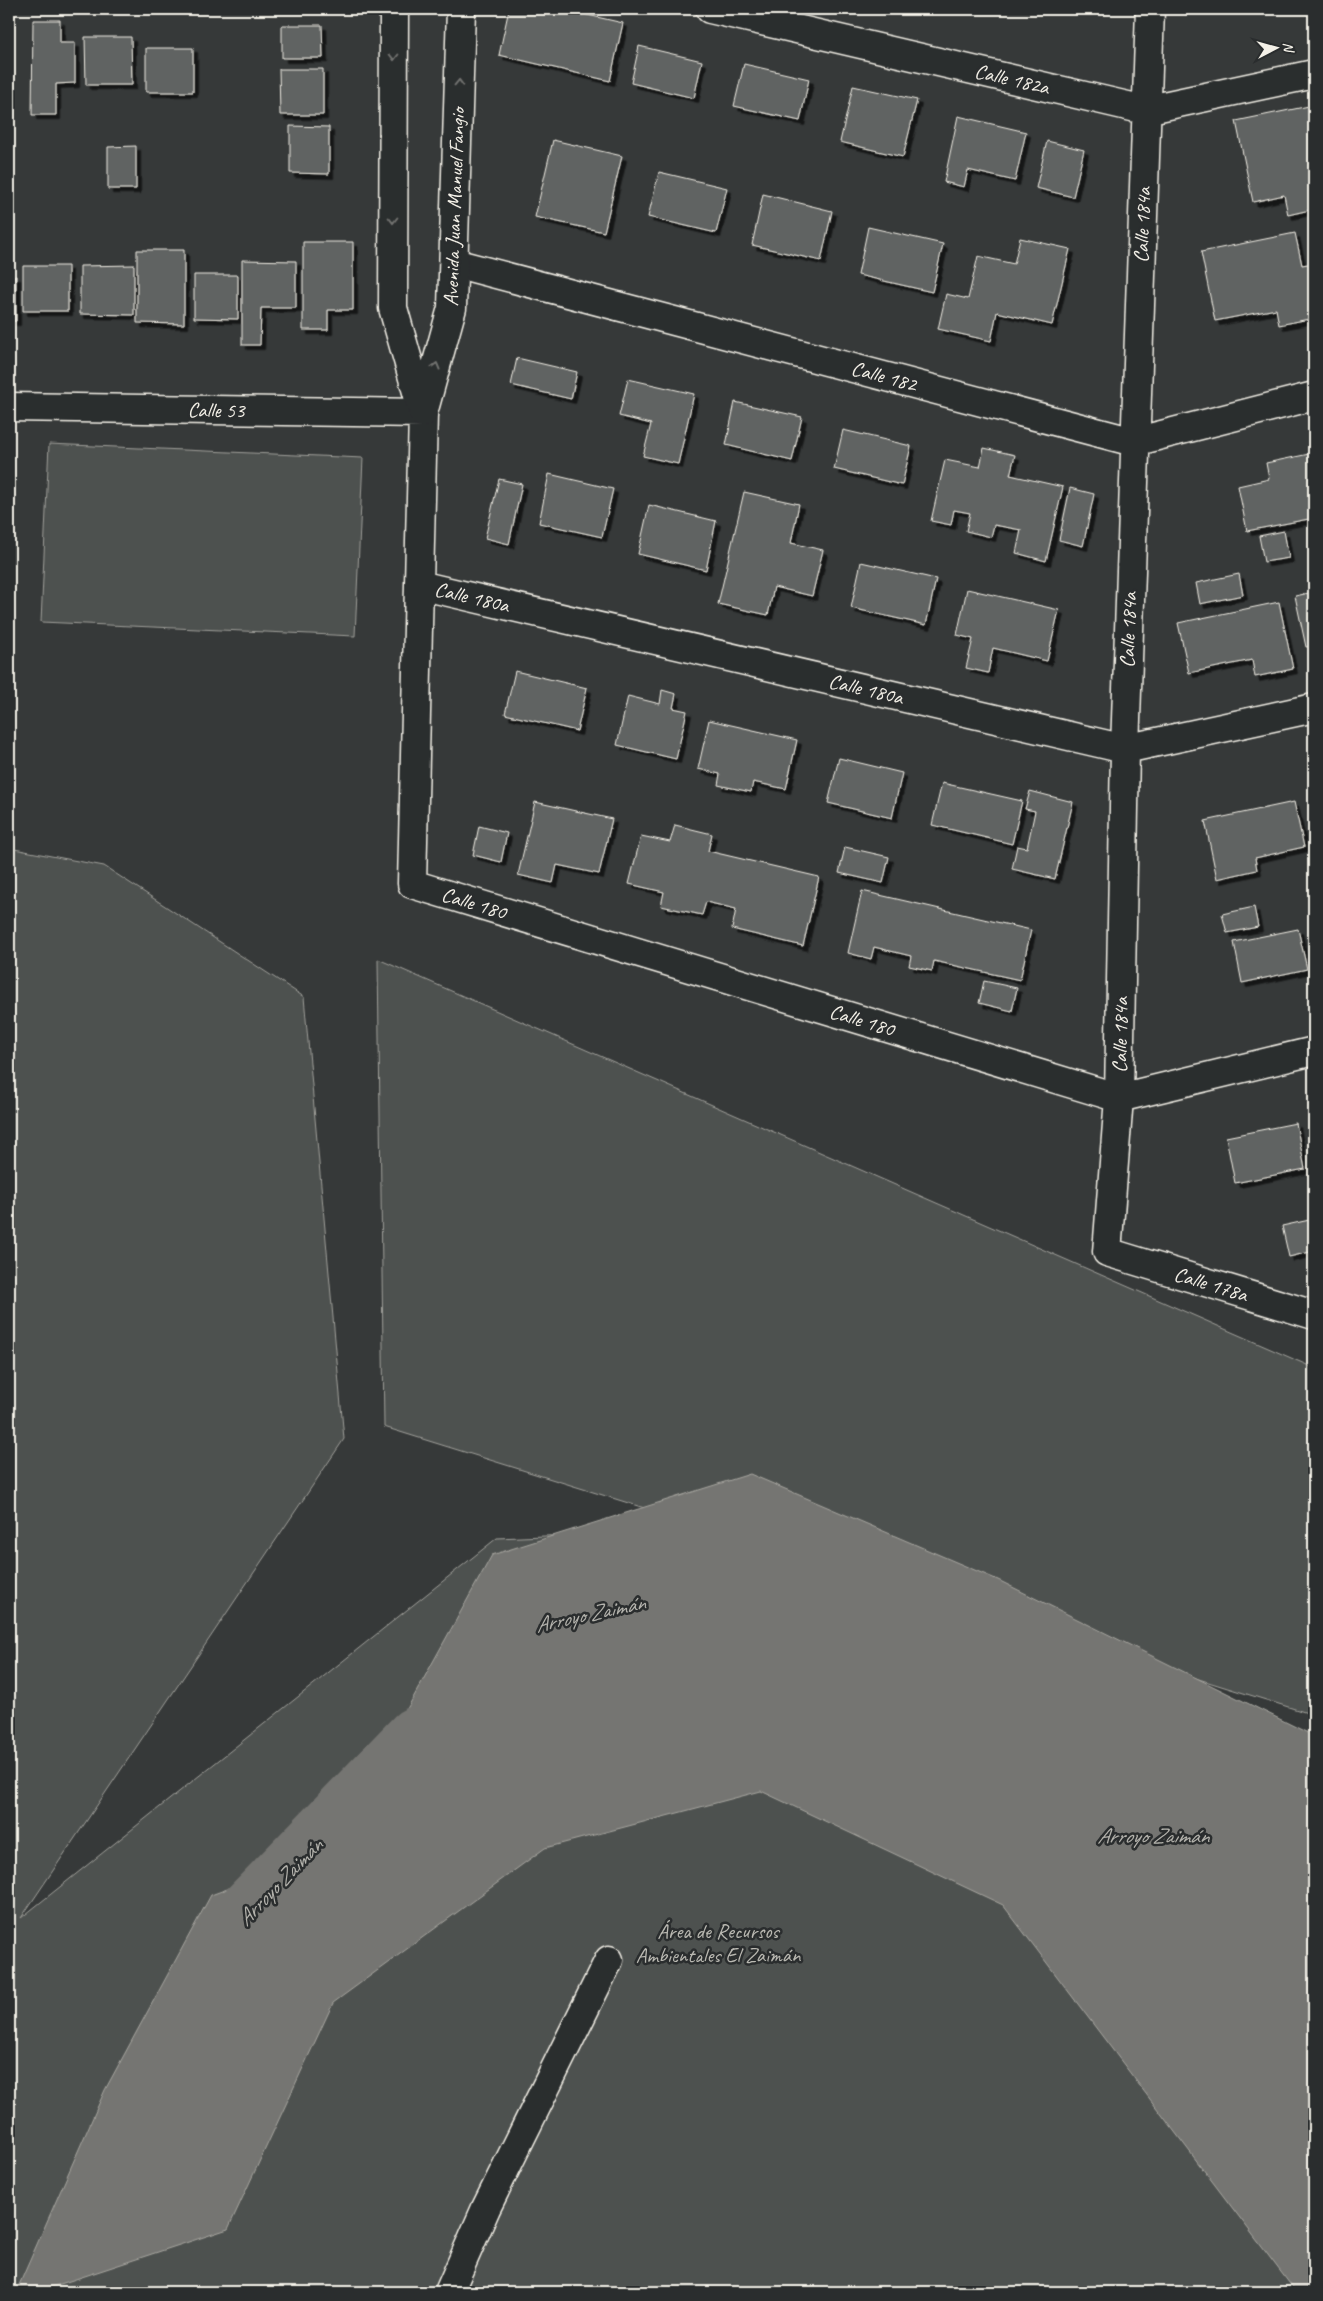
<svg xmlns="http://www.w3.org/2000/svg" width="1323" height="2301" viewBox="0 0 1323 2301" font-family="Caveat,sans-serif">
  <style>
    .green { fill: #4e514f; stroke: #a1a19c }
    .water { fill: #757572; stroke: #a8a7a1 }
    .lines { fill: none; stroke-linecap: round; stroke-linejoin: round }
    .river { stroke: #757572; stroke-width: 66 }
    .building { fill: #616362; stroke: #f4f1e8; filter: url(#shadow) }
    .street-casing { stroke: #f4f1e8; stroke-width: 31 }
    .secondary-casing { stroke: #f4f1e8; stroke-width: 31 }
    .street { stroke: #2a2d2e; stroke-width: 28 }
    .secondary { stroke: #2a2d2e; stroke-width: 28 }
    .oneway { stroke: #71726f }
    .labels { text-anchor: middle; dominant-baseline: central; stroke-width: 5; stroke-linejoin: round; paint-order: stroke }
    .street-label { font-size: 21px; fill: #f4f1e8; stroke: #2a2d2e }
    .park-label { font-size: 21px; fill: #bab9b2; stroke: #2a2d2e }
    .water-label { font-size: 22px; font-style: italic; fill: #b4b3ad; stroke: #2a2d2e }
  </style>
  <defs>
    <filter id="shadow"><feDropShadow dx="4.5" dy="4.5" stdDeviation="0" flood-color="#0009"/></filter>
  </defs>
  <rect width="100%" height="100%" fill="#363939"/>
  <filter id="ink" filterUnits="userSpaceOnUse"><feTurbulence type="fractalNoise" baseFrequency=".02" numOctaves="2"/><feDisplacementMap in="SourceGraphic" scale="10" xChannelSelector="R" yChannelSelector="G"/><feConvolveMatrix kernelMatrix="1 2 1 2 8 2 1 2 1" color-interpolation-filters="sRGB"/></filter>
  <g filter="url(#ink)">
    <!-- green -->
    <path class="green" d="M49 444 363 458 355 636 41 622Z
      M9 848 104 866 304 997 344 1439 21 1918 497 1538 712 1529 384 1427 378 959 1314 1368V1715L1138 1660 1314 2292H9Z"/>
    <!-- water -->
    <path class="water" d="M750 1474 998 1580 1314 1736V2292H1296L1003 1905 761 1791 545 1848 333 2003 228 2229 36 2292H16L105 2090 211 1895 328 1852 492 1555Z"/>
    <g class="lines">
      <!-- river -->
      <path class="river" d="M233 1930 418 1739"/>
    </g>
    <!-- building -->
    <path class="building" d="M509 9H561L623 23 610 81 499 55Z
      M33 20H60V43H75V83L56 84V115H32Z
      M282 25H322L323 58H282Z
      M85 37H131L132 85H86Z
      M639 46 702 61 694 98 631 83Z
      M146 48H193V92H146Z
      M744 64 809 79 800 121 734 106Z
      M279 69H323V115H280Z
      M853 86 917 100 903 157 840 142Z
      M1314 105V209L1288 215 1284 195 1253 202 1236 121Z
      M958 116 1026 132 1015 181 968 170 964 187 944 182Z
      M290 126 329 127V174L290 173Z
      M553 140 622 156 604 232 535 217Z
      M1047 141 1084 150 1073 197 1036 188Z
      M136 146V189H108V147Z
      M659 172 727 188 716 233 648 217Z
      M763 194 832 211 821 261 752 245Z
      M868 227 943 244 932 292 858 275Z
      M1295 233 1302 265 1314 263V318L1279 325 1276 309 1215 321 1201 252Z
      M1020 238 1070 249 1052 325 997 312 991 341 938 329 946 294 968 299 978 256 1014 264Z
      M303 242H353V310H328V330H303Z
      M137 250H184V324L137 323Z
      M242 260 296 261V308H261L260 345H242Z
      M134 265V315L80 314V266Z
      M23 266H68V311H23Z
      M194 275H238V319L194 318Z
      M9 276H16V321H9Z
      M517 358 577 372 571 399 511 385Z
      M628 379 694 394 678 464 643 456 651 424 619 416Z
      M735 402 802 417 792 461 726 445Z
      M843 430 911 446 902 485 834 469Z
      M984 448 1015 455 1010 475 1063 487 1046 561 1016 553 1021 530 994 525 991 537 966 531 970 513 954 510 951 525 931 521 945 460 980 467Z
      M1314 453V518L1247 531 1238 486 1269 479 1266 463Z
      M549 474 613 489 602 537 539 523Z
      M499 479 522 484 509 544 485 538Z
      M1070 488 1094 494 1083 546 1059 540Z
      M744 492 799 504 791 543 823 550 812 596 774 587 768 615 718 604Z
      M649 505 716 521 706 570 638 554Z
      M1284 531 1289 558 1264 562 1259 536Z
      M861 562 936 579 926 625 851 608Z
      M1239 574 1243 595 1200 604 1196 583Z
      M967 589 1059 610 1047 661 993 648 988 673 966 668 973 639 957 635Z
      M1314 592V646L1306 647 1295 596Z
      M1279 602 1293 669 1255 677 1252 660 1189 673 1178 623Z
      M515 671 587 688 577 731 505 714Z
      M662 690 676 694 673 708 687 711 676 759 617 745 628 696 660 704Z
      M709 720 797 740 786 789 753 782 751 792 718 785 720 774 698 769Z
      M839 758 902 773 892 818 828 803Z
      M942 783 1022 801 1012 844 932 825Z
      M1030 791 1073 802 1055 879 1012 869 1017 846 1027 848 1035 811 1025 809Z
      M1314 792V811L1310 793Z
      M535 802 612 819 599 874 557 865 553 883 518 875Z
      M1294 802 1304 847 1255 858 1257 870 1217 879 1205 821Z
      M675 825 712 834 708 851 819 877 803 946 732 929 736 909 706 902 702 915 661 906 664 892 629 884 641 836 670 842Z
      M479 826 507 833 501 862 473 855Z
      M845 847 889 857 883 883 839 873Z
      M862 891 1031 930 1020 980 934 961 932 971 909 966 911 956 874 947 871 959 848 953Z
      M1254 907 1258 927 1227 933 1222 914Z
      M1298 929 1307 969 1242 983 1234 942Z
      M984 981 1017 988 1012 1011 979 1003Z
      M1296 1123 1305 1169 1235 1183 1226 1137Z
      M1314 1219V1251L1289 1257 1282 1226Z"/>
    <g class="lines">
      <defs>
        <path id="street" d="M710 9 1145 110 1314 74
          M1150 9 1125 749 1119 1098 1107 1252 1314 1315
          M454 263 1134 442 1314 396
          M9 407 423 413 412 884 1119 1098 1314 1051
          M419 585 1125 749 1314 708
          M449 2292 486 2208 609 1960"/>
        <path id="secondary" d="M394 9 393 308 423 413
          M423 413 452 308 461 9"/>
      </defs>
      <!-- street casing -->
      <use href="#street" class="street-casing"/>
      <!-- secondary casing -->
      <use href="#secondary" class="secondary-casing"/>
      <!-- street -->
      <use href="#street" class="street"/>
      <!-- secondary -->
      <use href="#secondary" class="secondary"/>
    </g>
    <!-- one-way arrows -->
    <defs><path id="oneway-chevron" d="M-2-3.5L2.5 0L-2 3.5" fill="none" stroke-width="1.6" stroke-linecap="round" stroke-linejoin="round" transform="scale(1.25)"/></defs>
    <g class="oneway">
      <use href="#oneway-chevron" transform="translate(394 57) rotate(90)"/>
      <use href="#oneway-chevron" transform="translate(459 83) rotate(-88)"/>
      <use href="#oneway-chevron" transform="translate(393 220) rotate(90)"/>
      <use href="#oneway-chevron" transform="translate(436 366) rotate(-75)"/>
    </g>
  </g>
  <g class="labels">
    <!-- street labels -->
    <g class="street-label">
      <text transform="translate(1012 79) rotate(13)">Calle 182a</text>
      <text transform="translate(454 207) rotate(-88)">Avenida Juan Manuel Fangio</text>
      <text transform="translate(1142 225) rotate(-88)">Calle 184a</text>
      <text transform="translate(884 376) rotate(15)">Calle 182</text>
      <text transform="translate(216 410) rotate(1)">Calle 53</text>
      <text transform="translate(472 597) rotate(13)">Calle 180a</text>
      <text transform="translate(1128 630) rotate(-88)">Calle 184a</text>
      <text transform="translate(866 689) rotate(13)">Calle 180a</text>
      <text transform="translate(474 903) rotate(17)">Calle 180</text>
      <text transform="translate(862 1020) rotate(17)">Calle 180</text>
      <text transform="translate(1120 1035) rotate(-89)">Calle 184a</text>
      <text transform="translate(1211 1284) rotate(17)">Calle 178a</text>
    </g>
    <!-- park labels -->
    <g class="park-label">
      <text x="718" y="1931">Área de Recursos<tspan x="718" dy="24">Ambientales El Zaimán</tspan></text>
    </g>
    <!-- water labels -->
    <g class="water-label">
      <text transform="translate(590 1614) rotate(-12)">Arroyo Zaimán</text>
      <text x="1153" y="1836">Arroyo Zaimán</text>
      <text transform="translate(280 1882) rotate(-46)">Arroyo Zaimán</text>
    </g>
  </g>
  <!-- margin -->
  <rect width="1323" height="2301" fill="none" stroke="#2a2d2e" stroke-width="30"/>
  <rect x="15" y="15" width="1293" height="2271" fill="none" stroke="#f4f1e8" stroke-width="2" filter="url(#ink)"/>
  <!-- north arrow -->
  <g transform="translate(1276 48) rotate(84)" stroke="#2a2d2e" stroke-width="4" paint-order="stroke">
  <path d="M0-4L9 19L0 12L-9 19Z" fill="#f4f1e8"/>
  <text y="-8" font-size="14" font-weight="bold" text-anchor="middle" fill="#f4f1e8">N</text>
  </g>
</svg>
